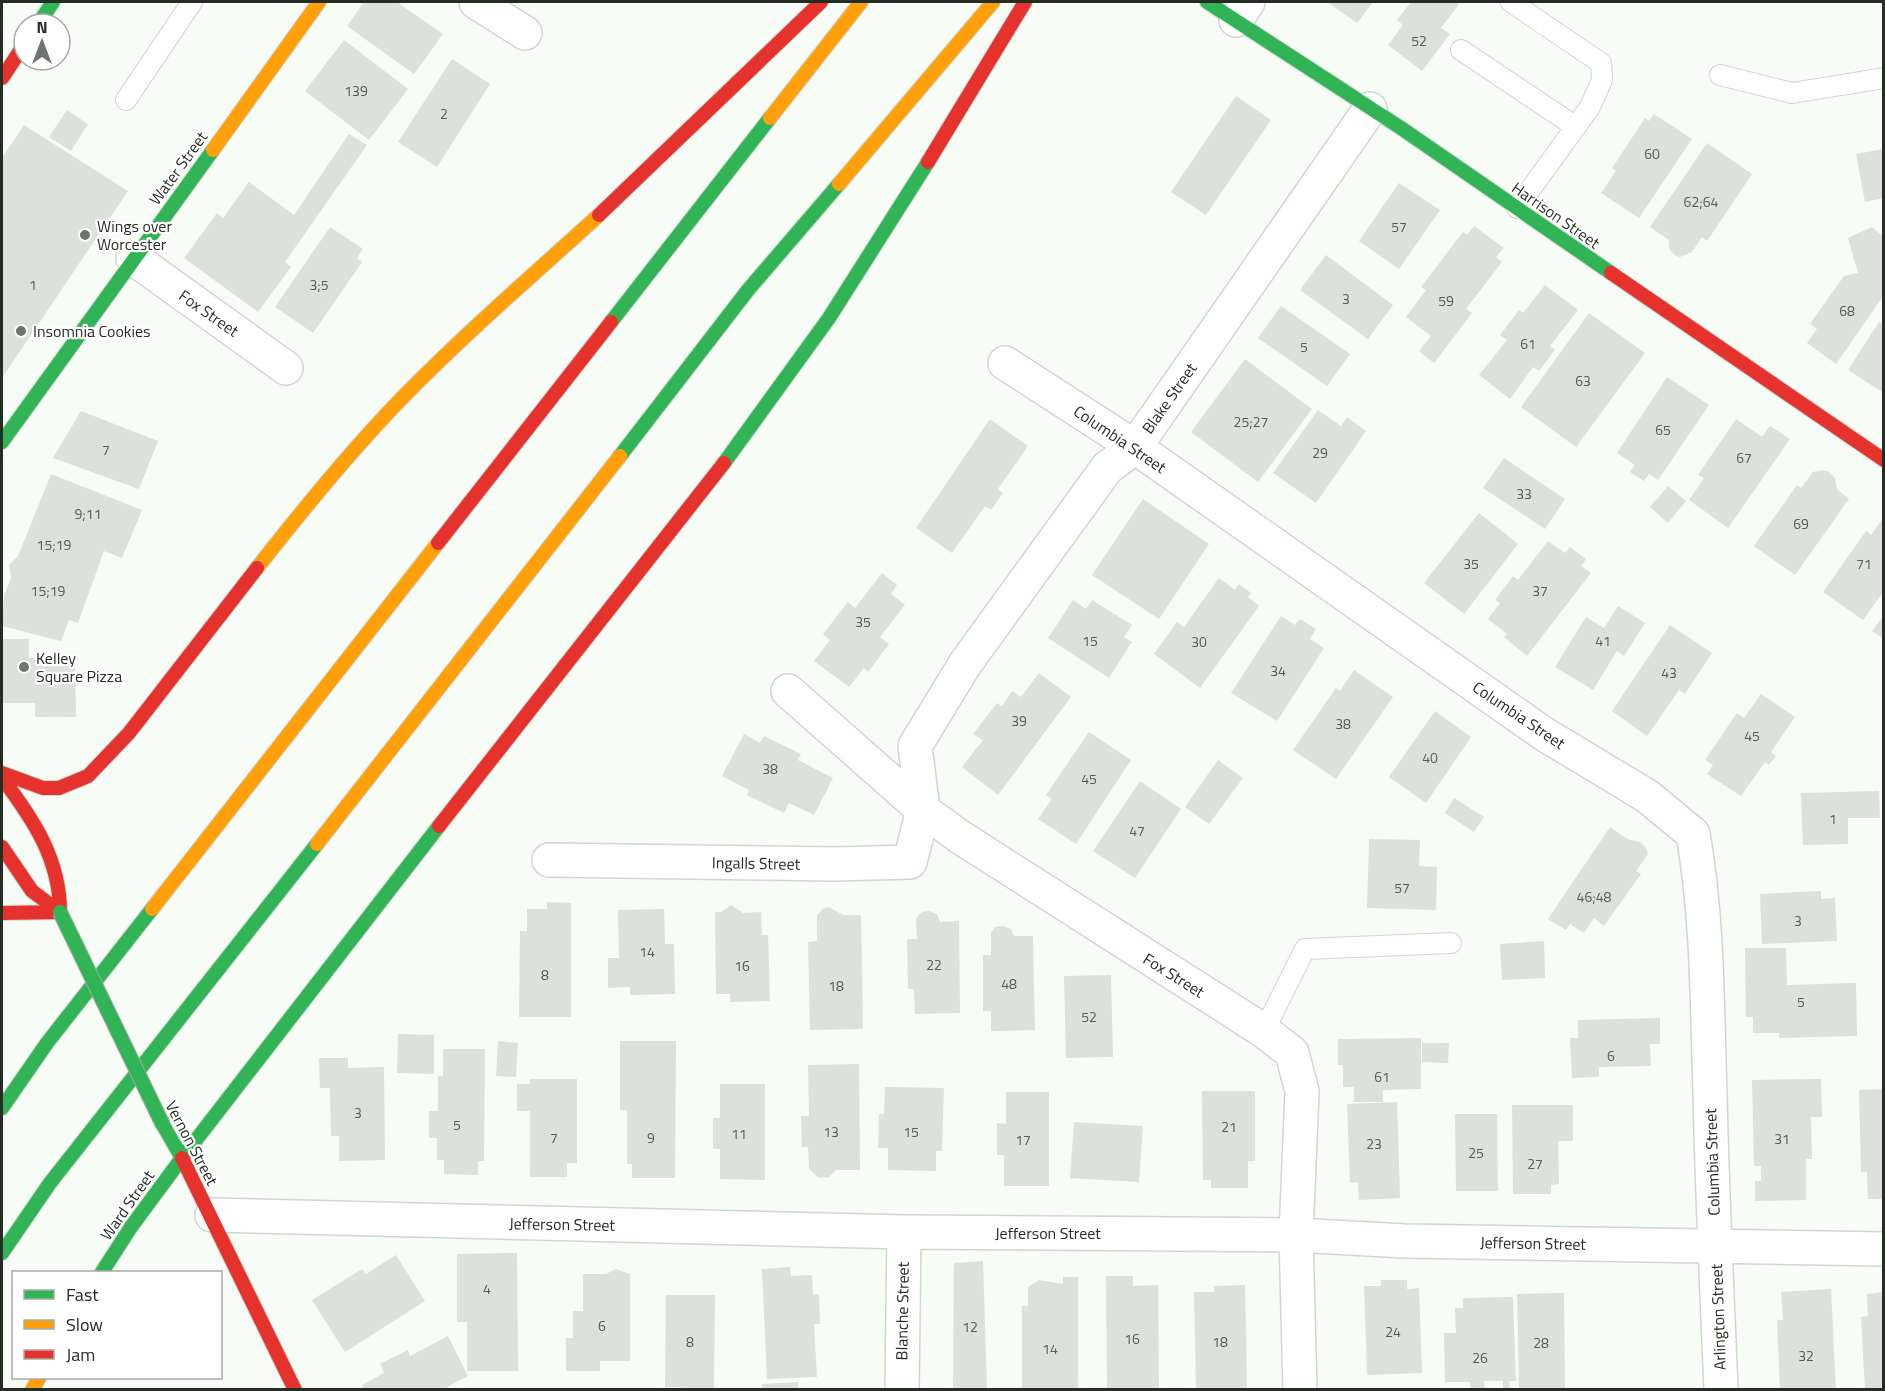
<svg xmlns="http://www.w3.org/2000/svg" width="1885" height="1391" viewBox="0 0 1885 1391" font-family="'Titillium Web',sans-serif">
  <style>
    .building { fill: #dbe2da }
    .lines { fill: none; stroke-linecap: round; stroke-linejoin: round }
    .lane-casing { stroke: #d0d7ce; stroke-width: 22 }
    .street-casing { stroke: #d0d7ce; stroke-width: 36 }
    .fast-casing { stroke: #d0d7ce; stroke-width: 16 }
    .slow-casing { stroke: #d0d7ce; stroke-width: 16 }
    .jam-casing { stroke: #d0d7ce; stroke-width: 16 }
    .lane { stroke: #fefffe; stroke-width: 20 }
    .street { stroke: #fefffe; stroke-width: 33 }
    .fast { stroke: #30b455; stroke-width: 14 }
    .slow { stroke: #ff9f0a; stroke-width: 14 }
    .jam { stroke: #e5322d; stroke-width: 14 }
    .fast-bridge-casing { stroke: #a1ab9f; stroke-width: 16; stroke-linecap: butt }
    .fast-bridge { stroke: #30b455; stroke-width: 14 }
    .poi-dot { fill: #6e756c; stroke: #fff; stroke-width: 2 }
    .labels { text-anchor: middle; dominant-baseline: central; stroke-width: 4.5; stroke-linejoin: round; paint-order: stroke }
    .number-label { font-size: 14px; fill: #545c52 }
    .street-label { font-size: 16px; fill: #242d22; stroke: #fff }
    .poi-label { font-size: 16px; fill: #242d22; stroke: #fff; text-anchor: start }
  </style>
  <rect width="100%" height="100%" fill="#f7fcf6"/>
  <!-- building -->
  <path class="building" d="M364 2H397L443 34 414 74 347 26Z
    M1327 2H1373L1357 23Z
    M1411 2H1456L1459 4 1441 28 1450 34 1422 71 1388 45 1403 25 1397 20Z
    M344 40 408 89 369 140 305 91Z
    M452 59 490 84 437 167 398 142Z
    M1236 96 1271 120 1206 215 1171 192Z
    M67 110 88 124 71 151 49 137Z
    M1654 114 1692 139 1639 218 1601 193 1616 171 1612 168 1645 118 1649 121Z
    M24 125 128 191 2 378V158Z
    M349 134 367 145 285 262 291 267 258 312 184 258 217 213 223 218 249 182 294 215Z
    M1707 143 1752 174 1707 241 1702 237 1692 252 1680 257 1674 255 1669 248V240L1650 227Z
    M1884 149V198L1865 202 1856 154Z
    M1399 183 1440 210 1399 269 1359 241Z
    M1474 226 1504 248 1496 257 1502 262 1466 309 1472 313 1434 363 1419 351 1431 336 1406 317 1426 290 1421 287 1463 232 1467 235Z
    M330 227 363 249 357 258 362 262 313 333 275 307Z
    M1872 227 1884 237V295L1836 364 1807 343 1817 329 1810 324 1844 276 1858 273 1848 238Z
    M1326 255 1393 305 1368 339 1300 290Z
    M1545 285 1578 310 1550 346 1555 350 1539 371 1533 367 1510 399 1479 375 1507 340 1500 335 1519 310 1523 313Z
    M1281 306 1350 354 1327 386 1258 338Z
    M1589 313 1645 353 1576 447 1521 407Z
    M1879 322 1884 325V393L1848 370Z
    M1245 359 1312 409 1258 482 1191 432Z
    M1667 377 1709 405 1658 480 1649 474 1644 481 1630 472 1635 465 1617 453Z
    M1318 410 1341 426 1347 417 1366 431 1316 503 1273 473Z
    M81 411 158 441 139 489 53 458Z
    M990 419 1028 446 998 489 1003 493 991 510 985 506 952 553 916 528Z
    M1736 419 1762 437 1770 426 1790 439 1728 528 1689 500 1704 478 1698 475Z
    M1504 458 1565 499 1545 529 1483 488Z
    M1822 470 1829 472 1835 478 1837 489 1849 499 1795 575 1754 546 1797 485 1801 488 1813 472Z
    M51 474 142 510 122 558 104 551 78 623 69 620 61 641 2 626 4 596 11 578 9 565 18 556Z
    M1668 486 1686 501 1668 523 1650 507Z
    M1143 499 1209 544 1159 619 1092 575Z
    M1479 513 1518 544 1464 614 1424 583Z
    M1884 517V591L1863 620 1823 592 1866 531 1871 535Z
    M1548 541 1565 553 1570 547 1586 559 1581 566 1591 573 1527 656 1504 637 1507 634 1488 619 1500 603 1495 600 1513 576 1518 580Z
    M882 573 897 585 891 594 905 605 880 637 889 644 868 672 864 668 849 687 814 661 830 640 823 634 848 602 855 608Z
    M1219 578 1235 590 1239 584 1251 593 1248 597 1259 606 1200 688 1154 654 1177 622 1184 627Z
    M1073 600 1086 609 1092 600 1132 625 1124 637 1132 642 1109 678 1048 638Z
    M1618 606 1645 623 1624 656 1617 651 1593 690 1555 667 1586 617 1604 628Z
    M1884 615V639L1872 631Z
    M1281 616 1295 625 1300 619 1316 629 1310 639 1324 648 1277 721 1231 693Z
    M1670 625 1712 653 1685 694 1679 690 1647 736 1612 711Z
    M2 639H29V658H75L76 717H35V703H2Z
    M1354 670 1393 697 1336 779 1293 750 1336 688 1340 691Z
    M1039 673 1071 697 998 795 962 767 983 740 973 734 997 703 1002 706 1012 691 1021 697Z
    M1761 694 1795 717 1771 752 1776 756 1769 765 1765 762 1741 796 1707 774 1713 765 1705 760 1737 713 1744 718Z
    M1435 711 1471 737 1426 803 1389 777Z
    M1089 732 1131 760 1076 844 1038 819 1052 799 1046 795Z
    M744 734 760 743 764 736 801 754 798 760 833 778 814 815 789 803 784 813 747 795 749 790 722 776Z
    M1218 760 1243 778 1209 824 1185 807Z
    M1140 781 1181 809 1135 878 1093 851Z
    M1879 791 1880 818H1848V844L1803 845 1801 793Z
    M1454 798 1484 817 1474 832 1445 813Z
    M1610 827 1627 839 1640 842 1646 848 1648 854 1636 871 1641 874 1604 926 1594 918 1584 933 1570 924 1566 930 1548 919Z
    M1369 839 1420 840 1419 866 1437 867 1436 910 1367 908Z
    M1821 891V899L1835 898 1837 941 1762 944 1760 894Z
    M547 902 571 903V1017H519L520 931H527V909H547Z
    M731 905 743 913 761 912 762 935H768L770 1001 730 1002V994H716L715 912H721Z
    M829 907 843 915H861L863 1029 810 1030 808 942 817 941V915L823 909Z
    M664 909 665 944H674L675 994 630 995V987L608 988V958H619L618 910Z
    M929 911 937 914 940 922 959 921 960 1013 915 1014 914 989H908L907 939H917L916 918 922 912Z
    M1003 926 1011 929 1014 936H1033L1035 1030 991 1031V1011H983V955H991V933L995 927Z
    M1544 941 1545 978 1502 980 1500 944Z
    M1745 948H1786L1787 985 1856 983 1857 1036 1779 1038V1033H1753V1017H1746Z
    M1111 975 1113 1057 1066 1058 1064 976Z
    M1660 1018V1044H1650L1651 1066 1599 1067V1077L1572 1078 1570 1038H1578V1020Z
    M398 1034 434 1035V1074L397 1073Z
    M1421 1038V1089L1383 1090V1102H1354V1087H1343V1065H1338V1039Z
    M498 1041 518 1043 516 1077 496 1076Z
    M620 1041H676L675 1178H632V1164H627V1110H620Z
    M1422 1043H1449L1448 1063 1422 1062Z
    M443 1049H485L484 1161H478V1175L444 1174V1160H437V1138H429V1111H438V1076H443Z
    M319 1058H348V1068L384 1067 385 1160 339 1161V1136H331L330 1088H320Z
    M859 1064 860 1170H836L829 1177 818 1178 809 1168 808 1147H802L801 1116H809L808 1065Z
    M530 1079H577V1163H567V1177H530V1111H517V1084H530Z
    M1821 1079 1822 1117H1811L1812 1159H1806V1200L1755 1201V1181H1761V1166H1754L1752 1080Z
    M720 1084H765V1180L720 1179V1149H713V1118H720Z
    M885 1087 944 1088 942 1151H936V1171L888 1170V1148H878L879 1114H884Z
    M1884 1089V1199H1868L1867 1172H1861L1859 1090Z
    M1202 1091H1255V1161H1248V1188H1211V1180H1203Z
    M1006 1092H1049V1186H1004V1155H997V1123L1006 1124Z
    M1397 1102 1400 1198 1359 1200 1358 1182 1350 1183 1347 1104Z
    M1512 1105H1573V1141H1558L1559 1184 1551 1185V1194H1513Z
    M1455 1114H1497L1498 1191H1456Z
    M1074 1122 1143 1126 1139 1182 1070 1178Z
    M517 1253 518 1371H467V1322H457V1254Z
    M396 1255 425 1301 345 1352 312 1300 362 1269 366 1274Z
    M983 1261 987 1389H953L954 1263Z
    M790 1267 791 1276 812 1275 813 1295 819 1294 820 1324H814L817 1377 767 1379 762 1269Z
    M616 1269 630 1274V1361H600V1371H566V1338H573V1311H583V1274H606Z
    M1106 1276H1133V1286L1158 1285 1159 1389H1107Z
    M1063 1277H1078V1389H1022V1306H1028V1287L1039 1280 1063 1284Z
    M1381 1280H1407V1289L1419 1288 1422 1373 1367 1375 1364 1286H1381Z
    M1245 1285 1247 1389H1196L1194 1292H1214V1286Z
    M1831 1289 1836 1389H1780L1777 1320H1783L1781 1292Z
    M1884 1292V1389H1865L1861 1317 1868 1316 1867 1294Z
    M1564 1293 1565 1389H1519L1517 1294Z
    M666 1295H715L714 1389 665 1387Z
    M1513 1297 1516 1381H1509L1510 1389H1503V1381H1484L1485 1389H1471L1470 1382H1445L1444 1333H1456L1455 1308H1463V1298Z
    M448 1336 468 1376 447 1387 449 1389H364L362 1385 384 1373 380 1364 408 1350 410 1356Z
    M798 1382 799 1389H762V1384Z"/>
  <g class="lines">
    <defs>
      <path id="lane" d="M1511 2 1601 63 1602 80 1590 107 1517 208
        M1461 50 1576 127
        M1720 75 1792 93 1884 78
        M126 100 192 2
        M1264 1031 1305 949 1451 943"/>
      <path id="street" d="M476 2 525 33
        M1236 20 1248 2
        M133 258 286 368
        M1005 363 1135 447 1544 734 1647 796 1693 834C1708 919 1707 1006 1710 1093 1712 1192 1717 1291 1721 1390
        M788 691 923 810 960 837 1264 1031 1292 1053 1302 1091 1296 1235 1300 1390
        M549 860 836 864 910 862 923 810 915 746 965 664 1107 468 1135 447 1370 109
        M212 1215 904 1232 1296 1235 1405 1241 1884 1249
        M902 1390 904 1232"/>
      <path id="fast" d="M1207 2 1401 128 1611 273
        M38 24 53 2
        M611 322 770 118
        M2 442 213 150
        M620 456 748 290 839 184
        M724 463 829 318 928 162
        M2 1108 47 1043 152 909
        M182 1158 439 826
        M2 1253 50 1183 317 844
        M102 1272 131 1227 182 1158 163 1125"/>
      <path id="slow" d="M770 118 861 2
        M213 150 319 2
        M839 184 993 2
        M257 568C304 508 352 449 405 395 467 332 534 274 599 215
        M317 844 620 456
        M152 909 438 543
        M32 1390 39 1378"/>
      <path id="jam" d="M2 78 24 45
        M928 162 1025 2
        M599 215 821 2
        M1611 273 1884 460
        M438 543 611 322
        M2 773 43 788H59L88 776 129 733 257 568
        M2 778C33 819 60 859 60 912L32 891 2 847
        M439 826 724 463
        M2 913 60 912
        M182 1158 295 1390"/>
    </defs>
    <!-- lane casing -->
    <use href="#lane" class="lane-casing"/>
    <!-- street casing -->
    <use href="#street" class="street-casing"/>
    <!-- fast casing -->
    <use href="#fast" class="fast-casing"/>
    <!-- slow casing -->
    <use href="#slow" class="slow-casing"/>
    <!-- jam casing -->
    <use href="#jam" class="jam-casing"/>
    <!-- lane -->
    <use href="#lane" class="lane"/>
    <!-- street -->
    <use href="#street" class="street"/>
    <!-- fast -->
    <use href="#fast" class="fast"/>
    <!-- slow -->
    <use href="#slow" class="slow"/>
    <!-- jam -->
    <use href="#jam" class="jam"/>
    <defs>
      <path id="fast-bridge" d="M60 912 163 1125"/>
    </defs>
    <!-- fast-bridge casing -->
    <use href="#fast-bridge" class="fast-bridge-casing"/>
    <!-- fast-bridge -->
    <use href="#fast-bridge" class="fast-bridge"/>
  </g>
  <!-- markers -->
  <g class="poi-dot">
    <circle cx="85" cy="235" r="6"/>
    <circle cx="21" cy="331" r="6"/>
    <circle cx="24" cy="667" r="6"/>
  </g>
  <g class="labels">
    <!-- number labels -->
    <g class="number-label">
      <text x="1419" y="40">52</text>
      <text x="356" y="90">139</text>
      <text x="444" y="113">2</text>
      <text x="1652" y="153">60</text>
      <text x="1701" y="201">62;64</text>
      <text x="1399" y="226">57</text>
      <text x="33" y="284">1</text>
      <text x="319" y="284">3;5</text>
      <text x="1346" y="298">3</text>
      <text x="1446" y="300">59</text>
      <text x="1847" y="310">68</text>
      <text x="1528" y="343">61</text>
      <text x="1304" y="346">5</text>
      <text x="1583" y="380">63</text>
      <text x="1251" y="421">25;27</text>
      <text x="1663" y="429">65</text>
      <text x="106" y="449">7</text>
      <text x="1320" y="452">29</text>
      <text x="1744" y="457">67</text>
      <text x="1524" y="493">33</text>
      <text x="88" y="513">9;11</text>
      <text x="1801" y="523">69</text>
      <text x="54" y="544">15;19</text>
      <text x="1471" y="563">35</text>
      <text x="1864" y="563">71</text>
      <text x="48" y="590">15;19</text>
      <text x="1540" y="590">37</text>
      <text x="863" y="621">35</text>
      <text x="1090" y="640">15</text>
      <text x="1603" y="640">41</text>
      <text x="1199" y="641">30</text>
      <text x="1278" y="670">34</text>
      <text x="1669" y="672">43</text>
      <text x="1019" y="720">39</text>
      <text x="1343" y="723">38</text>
      <text x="1752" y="735">45</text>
      <text x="1430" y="757">40</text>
      <text x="770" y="768">38</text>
      <text x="1089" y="778">45</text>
      <text x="1833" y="818">1</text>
      <text x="1137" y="830">47</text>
      <text x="1402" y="887">57</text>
      <text x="1594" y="896">46;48</text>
      <text x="1798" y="920">3</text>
      <text x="647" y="951">14</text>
      <text x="934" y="964">22</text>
      <text x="742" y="965">16</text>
      <text x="545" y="974">8</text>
      <text x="1009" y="983">48</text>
      <text x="836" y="985">18</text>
      <text x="1801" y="1001">5</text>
      <text x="1089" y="1016">52</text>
      <text x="1611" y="1055">6</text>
      <text x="1382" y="1076">61</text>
      <text x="358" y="1112">3</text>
      <text x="457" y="1124">5</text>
      <text x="1229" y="1126">21</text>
      <text x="831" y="1131">13</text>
      <text x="911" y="1131">15</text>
      <text x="739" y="1133">11</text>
      <text x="554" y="1137">7</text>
      <text x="651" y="1137">9</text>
      <text x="1782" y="1138">31</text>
      <text x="1023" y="1139">17</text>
      <text x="1374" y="1143">23</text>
      <text x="1476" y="1152">25</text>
      <text x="1535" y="1163">27</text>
      <text x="487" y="1288">4</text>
      <text x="602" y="1325">6</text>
      <text x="970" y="1326">12</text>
      <text x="1393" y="1331">24</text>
      <text x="1132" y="1338">16</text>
      <text x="690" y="1341">8</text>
      <text x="1220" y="1341">18</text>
      <text x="1541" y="1342">28</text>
      <text x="1050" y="1348">14</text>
      <text x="1806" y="1355">32</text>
      <text x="1480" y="1357">26</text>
    </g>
    <!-- street labels -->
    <g class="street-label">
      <text transform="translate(178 168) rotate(-54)">Water Street</text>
      <text transform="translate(1556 215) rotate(35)">Harrison Street</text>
      <text transform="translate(209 313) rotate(35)">Fox Street</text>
      <text transform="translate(1169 398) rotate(-55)">Blake Street</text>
      <text transform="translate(1120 439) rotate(34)">Columbia Street</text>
      <text transform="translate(1519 715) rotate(34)">Columbia Street</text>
      <text transform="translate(756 863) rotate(1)">Ingalls Street</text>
      <text transform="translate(1174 975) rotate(32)">Fox Street</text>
      <text transform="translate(192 1143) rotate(62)">Vernon Street</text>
      <text transform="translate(1712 1162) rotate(-92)">Columbia Street</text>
      <text transform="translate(127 1205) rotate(-55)">Ward Street</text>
      <text transform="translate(562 1224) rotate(1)">Jefferson Street</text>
      <text x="1048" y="1233">Jefferson Street</text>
      <text transform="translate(1533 1243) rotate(1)">Jefferson Street</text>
      <text transform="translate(902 1311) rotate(-89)">Blanche Street</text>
      <text transform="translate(1718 1317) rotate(-92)">Arlington Street</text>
    </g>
    <!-- poi labels -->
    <g class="poi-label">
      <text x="97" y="226">Wings over<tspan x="97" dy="18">Worcester</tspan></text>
      <text x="33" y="331">Insomnia Cookies</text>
      <text x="36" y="658">Kelley<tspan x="36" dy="18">Square Pizza</tspan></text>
    </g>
  </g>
  <!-- border -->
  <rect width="1885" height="1391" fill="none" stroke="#242d22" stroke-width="6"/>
  <!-- legend -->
  <rect x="12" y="1271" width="210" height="108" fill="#ffffff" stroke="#a7aba7" stroke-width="1.5"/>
  <rect x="24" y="1290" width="30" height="9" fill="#30b455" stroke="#a7aba7" stroke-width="1.5"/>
  <text x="66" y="1301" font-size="18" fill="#242d22">Fast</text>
  <rect x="24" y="1320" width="30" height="9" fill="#ff9f0a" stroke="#a7aba7" stroke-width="1.5"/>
  <text x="66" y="1331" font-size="18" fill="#242d22">Slow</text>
  <rect x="24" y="1350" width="30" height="9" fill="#e5322d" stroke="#a7aba7" stroke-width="1.5"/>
  <text x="66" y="1361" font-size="18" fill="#242d22">Jam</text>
  <!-- north arrow -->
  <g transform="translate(42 42)"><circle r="28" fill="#ffffff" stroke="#a7aba7" stroke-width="1.5"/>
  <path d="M0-4.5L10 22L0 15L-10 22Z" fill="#6e756c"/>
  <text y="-9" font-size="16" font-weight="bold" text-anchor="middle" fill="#242d22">N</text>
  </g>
</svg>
